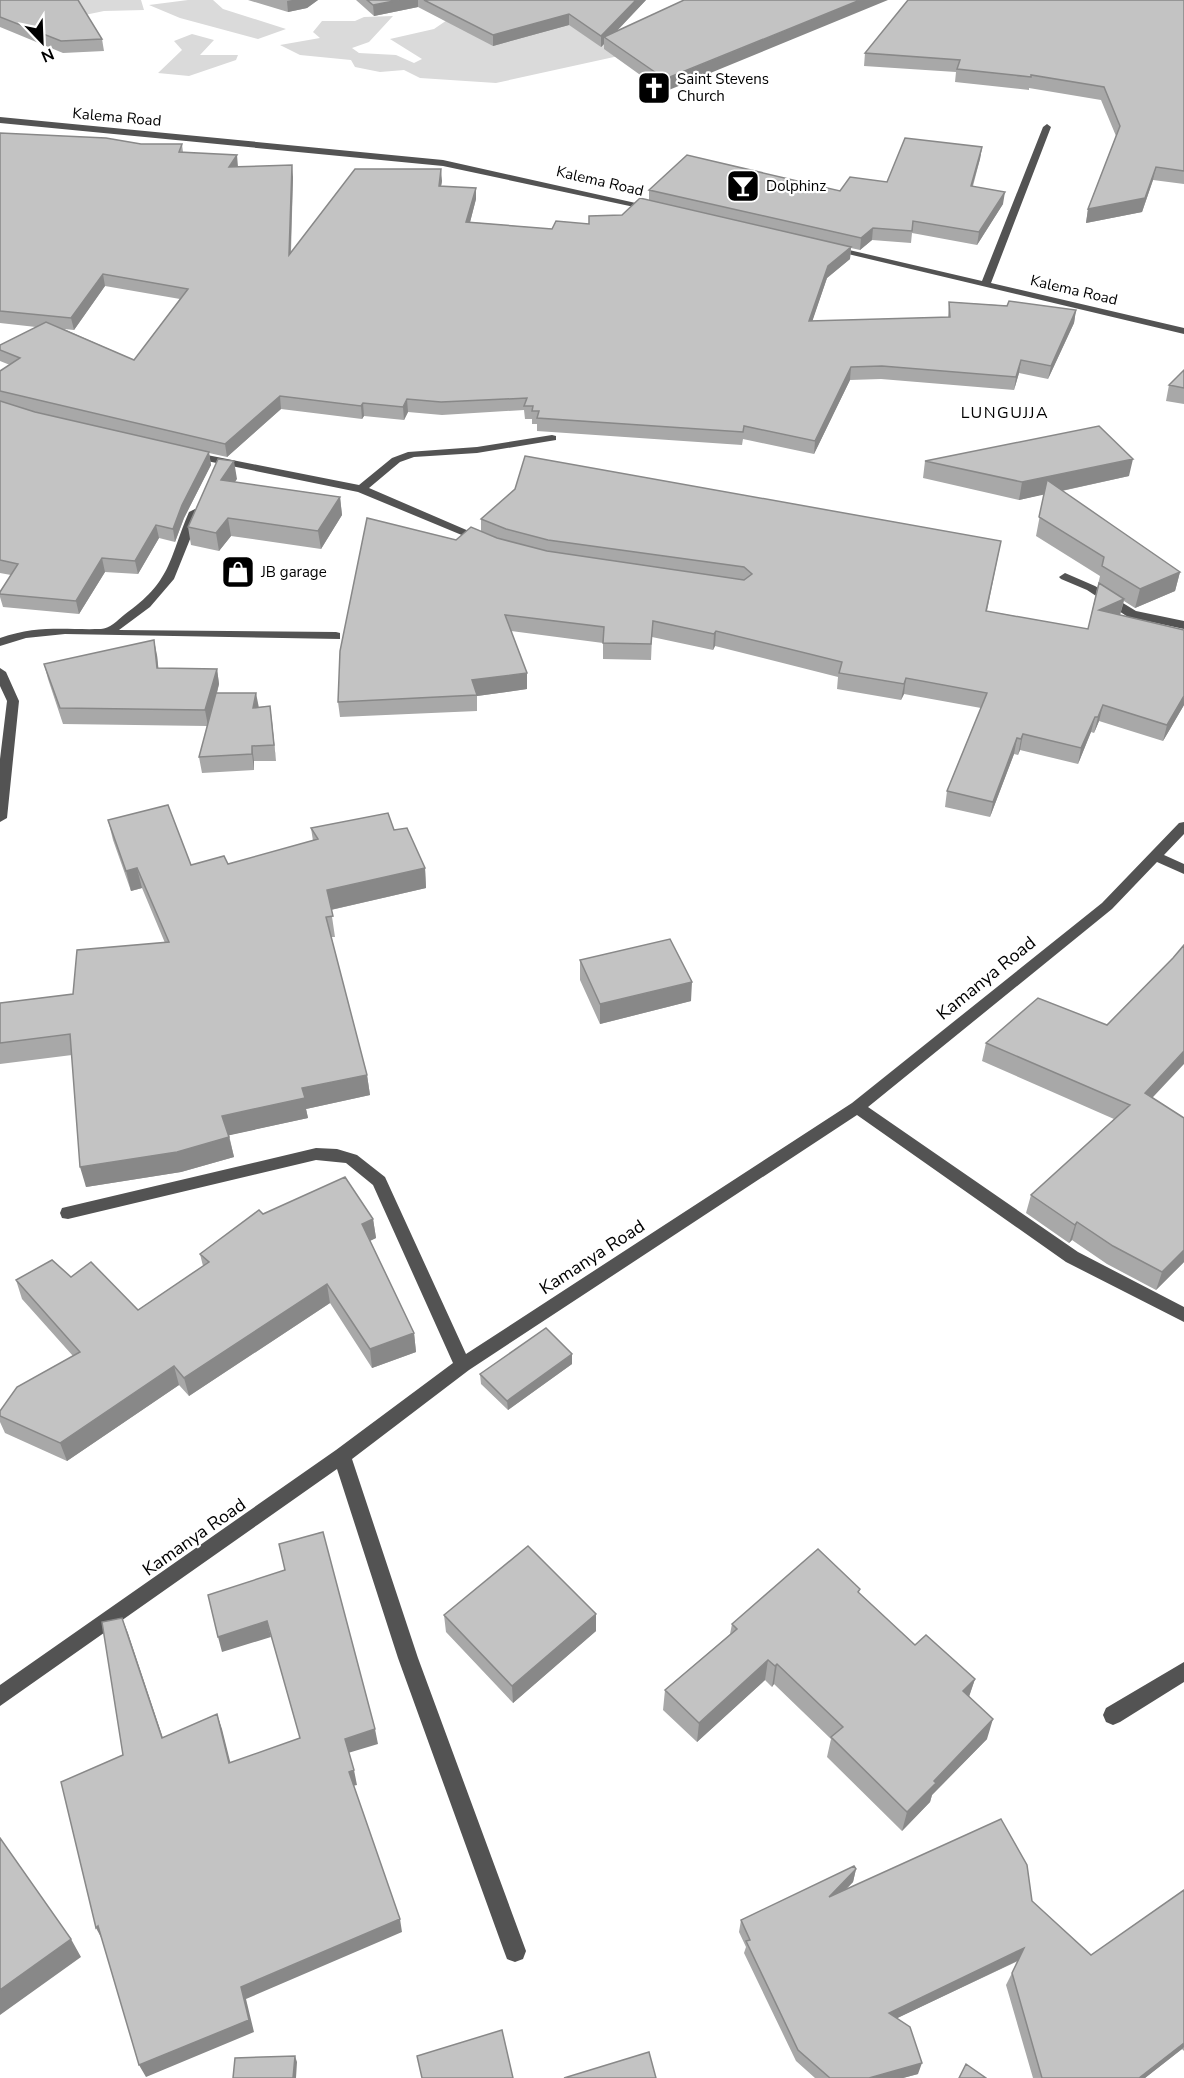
<svg xmlns="http://www.w3.org/2000/svg" width="1184" height="2078" viewBox="0 0 1184 2078" font-family="'Nunito Sans',sans-serif">
  <style>
    .green { fill: #dadada }
    .lines { fill: none; stroke-linecap: round; stroke-linejoin: round }
    .minor { fill: #535353; fill-rule: evenodd }
    .wall { fill: #a8a8a8; fill-rule: evenodd }
    .shaded-wall { fill: #888 }
    .building { fill: #c3c3c3; stroke: #888; stroke-width: 1.5 }
    .labels { text-anchor: middle; dominant-baseline: central; stroke-width: 4.5; stroke-linejoin: round; paint-order: stroke }
    .far-poi-label { font-size: 15px; fill: #000; stroke: #fff; text-anchor: start }
    .far-street-label { font-size: 15px; fill: #000; stroke: #fff }
    .far-neighbourhood-label { font-size: 16px; letter-spacing: 1.5px; fill: #000; stroke: #fff }
    .street-label { font-size: 18px; fill: #000; stroke: #fff }
  </style>
  <rect width="100%" height="100%" fill="#fff"/>
  <!-- green -->
  <path class="green" d="M70 0H141L144 10 104 11 75 17Z
    M188 0H213L223 9 286 29 258 39 180 18 149 5Z
    M456 14 549 20 593 27 655 48 496 83 420 78 404 70 380 72 355 67 351 60 300 55 280 45 320 38 313 32 322 21H355L364 17 393 16 369 42 352 48 359 53 396 55 414 63 422 59 390 39 434 29Z
    M192 34 214 40 200 55H238L236 60 189 76 158 73 182 50 174 41Z"/>
  <g class="lines">
    <!-- minor -->
    <path class="minor" d="M0 117 443 160 658 208 653 211 443 166 0 123Z
      M1047 124 1051 127 991 283 1184 328V334L827 249 832 246 982 281 1043 127Z
      M552 435 556 436V440L477 453 414 457 400 462 369 488 485 538 487 540 481 543 358 492 192 458 187 455 192 452 359 485 392 458 408 452 477 447Z
      M195 509 201 512 174 579 150 607 119 630 336 632 340 633V639L65 634 26 638 0 646V638C38 625 63 630 101 629 109 629 118 620 124 615 172 581 168 561 189 512Z
      M1065 573 1095 586 1136 611 1184 621V629L1128 617 1087 590 1061 579 1059 577Z
      M0 668 6 672 19 701 7 818 0 822V759L7 701 0 686Z
      M1184 822V834L1164 855 1184 864V874L1157 862 1112 909 868 1107 1078 1252 1184 1307V1322L1066 1262 857 1115 469 1370 352 1459 418 1658 526 1951 523 1959 515 1962 507 1959 504 1951 398 1658 337 1469 0 1706V1685L336 1450 453 1363 373 1185 346 1163 316 1160 68 1219 62 1218 60 1213 62 1208 316 1148 337 1149 357 1155 385 1177 466 1354 852 1103 1102 903 1179 823Z
      M1184 1662V1682L1120 1722 1113 1725 1106 1722 1103 1715 1106 1708Z"/>
  </g>
  <!-- wall -->
  <path class="wall" d="M0 0 102 39 104 51 63 53 0 27Z
    M248 0H318L307 8 288 12Z
    M356 0H646L617 31 684 0 664 92 604 49V44L601 47 569 25 493 46 418 7 374 16Z
    M1184 0V184L1153 180 1142 212 1086 223 1088 209 1116 136 1101 100 1029 88V90L955 82 956 72 864 66 865 53Z
    M0 133 141 144H182L183 152 238 167 293 177 291 253 442 181 441 186 476 188V199L470 222 552 229 589 224V216L622 215 649 201V190L840 191 887 182 982 147 980 159 973 186 1003 204 977 245 912 233 911 243 872 240 860 250 851 248 850 259 827 278 812 321 948 317 949 302 1076 310 1074 323 1048 379 1019 373 1014 390 881 379 850 380 814 454 743 439 742 445 537 431V424H532V419H525L524 410 442 415 408 412 404 420 364 416 362 419 281 409 227 457 209 453 211 465 184 518 175 542 159 538 138 574 105 572 79 614 3 607 0 597V592L11 575 0 573V371L10 365 0 361V345L36 327 0 323ZM105 286 180 299 134 360 64 329 74 330Z
    M1184 370V404L1166 401 1169 385Z
    M925 461 1129 476 1062 491 1180 572 1175 591 1135 608 1124 601 1120 615 1184 705 1163 741 1099 721 1094 733 1091 732 1078 764 1020 750 1018 755 1014 754 990 817 945 807 947 791 981 708 904 694 901 700 837 689 838 677 715 646 713 650 652 637 651 660 603 659V643L511 631 527 673V689L477 696V711L340 717 338 702 456 540 481 531V519L1001 541 987 611 1088 629 1100 576 1036 536 1044 494 1019 500 923 478Z
    M237 479 234 482 340 497 342 515 321 549 231 536 219 551 191 545 188 527Z
    M157 655 158 668 217 669 219 684 217 693 258 707 270 706 276 761H254V770L202 773 199 757 207 726 63 724 48 679 44 664Z
    M108 820 191 865 228 864 313 841 311 828 394 830 425 868 426 888 331 910 335 937H331L367 1075 370 1095 306 1109 308 1118 229 1135 234 1157 181 1172 86 1187 72 1055 0 1064V1003L73 994 165 943 142 888 131 891 113 840Z
    M1173 958 1152 1098 1184 1262 1156 1290 1107 1264 1072 1240 1069 1243 1026 1213 1031 1195 1114 1119 982 1061 986 1043 1107 1025Z
    M580 960 691 1001 600 1024 580 980Z
    M263 1214 373 1219 376 1238 370 1241 414 1333 416 1352 372 1368 330 1303 189 1396 179 1385 67 1461 5 1433 0 1422V1411L73 1356 22 1299 16 1280 71 1277 138 1310 203 1266 200 1254Z
    M572 1364 508 1410 481 1384 480 1374Z
    M860 1594 915 1645 975 1679 969 1697 987 1739 932 1795 930 1802 902 1831 827 1757 831 1739 774 1684 772 1687 765 1680 697 1742 663 1710 665 1690 730 1634 732 1624Z
    M596 1614V1631L513 1703 446 1632 444 1615Z
    M856 1869 853 1882 845 1890 1032 1901 1091 1955 1184 1890V2051L1182 2049 1145 2078H1033L1006 1985 1018 1961 897 2018 918 2074 903 2078H815L796 2061 744 1953 746 1947 739 1932 741 1920Z"/>
  <!-- shaded-wall -->
  <path class="shaded-wall" d="M292 0H318L307 8 288 12 287 1Z
    M399 0H418V7L374 16 373 5Z
    M636 0H646L608 40 604 37V44L601 47V36Z
    M860 0H888L664 92 665 79Z
    M569 14V25L493 46V35Z
    M982 147 980 159 969 197 971 186Z
    M237 155 238 167H229Z
    M292 165 293 177 290 267 289 255Z
    M1156 167 1153 180 1142 212 1086 223 1088 209Z
    M441 169 442 181 439 198V186Z
    M476 188V199L467 234 466 222Z
    M1005 192 1003 204 977 245 979 232Z
    M873 228 872 240 860 250 861 238Z
    M851 247 850 259 827 278 808 334 809 321 828 266Z
    M103 274 105 286 74 330 71 318Z
    M1076 310 1074 323 1048 379 1051 366Z
    M1021 360 1019 373 1014 390 1016 377Z
    M851 367 850 380 814 454 815 441Z
    M280 396 281 409 227 457 225 444Z
    M407 399 408 412 404 420 403 407Z
    M363 403 364 416 362 419 361 406Z
    M209 452 211 465 184 518 175 542 173 529 182 505Z
    M1133 459 1129 476 1019 500 1022 482Z
    M234 461 237 479 224 498 221 480Z
    M340 497 342 515 321 549 318 531Z
    M228 518 231 536 219 551 216 533Z
    M156 525 159 538 138 574 135 561Z
    M102 558 105 572 79 614 76 601Z
    M1180 572 1175 591 1135 608 1140 589Z
    M1124 599 1120 615 1099 610Z
    M716 631 715 646 713 650 714 634Z
    M154 640 157 655 160 683 157 668Z
    M217 669 219 684 208 726 205 710Z
    M527 673V689L477 696 472 680Z
    M906 678 904 694 901 700 904 684Z
    M256 693 259 708H253Z
    M1184 696V705L1163 741 1167 725Z
    M1103 705 1099 721 1094 733 1098 717Z
    M270 706 272 721 276 761 274 745Z
    M1095 717 1091 732 1078 764 1081 748Z
    M1023 734 1020 750 1018 755 1021 739Z
    M1017 738 1014 754 990 817 993 802Z
    M252 746 254 761V770L252 754Z
    M137 868 142 888 131 891 126 871Z
    M425 868 426 888 330 910 327 890Z
    M692 982 691 1001 600 1024V1004Z
    M1184 1051V1064L1139 1112 1145 1093Z
    M367 1075 370 1095 306 1109 308 1118 226 1136 222 1116 302 1088Z
    M229 1137 234 1157 181 1172 86 1187 80 1167Z
    M373 1219 376 1238 365 1243 362 1224Z
    M1077 1222 1072 1240 1069 1243 1075 1225Z
    M1184 1250V1262L1156 1290 1162 1272Z
    M327 1284 330 1303 189 1396 184 1378Z
    M414 1333 416 1352 372 1368 370 1349Z
    M572 1354V1364L508 1410 507 1401Z
    M174 1366 179 1385 67 1461 60 1443Z
    M596 1614V1631L513 1703 512 1686Z
    M122 1618 128 1633 168 1753 162 1738Z
    M267 1621 271 1637 222 1652 218 1637Z
    M768 1660 765 1680 697 1742 699 1723Z
    M777 1664 774 1684 772 1687 775 1666Z
    M975 1679 968 1699 963 1691Z
    M217 1714 222 1729 234 1777 229 1763Z
    M993 1719 987 1739 932 1795 930 1802 902 1831 907 1812 934 1781Z
    M375 1729 378 1744 348 1753 345 1739Z
    M354 1770 357 1785 352 1786 349 1772Z
    M856 1869 853 1882 826 1910 829 1897Z
    M400 1919 402 1932 246 1999 254 2032 146 2077 139 2065 241 1987Z
    M98 1926 103 1941 96 1928Z
    M71 1939 81 1957 0 2015V1990Z
    M1024 1948 1019 1960 885 2024 889 2013Z
    M1184 2043V2047L1182 2049 1145 2078H1139Z
    M295 2056 297 2062 296 2078H293Z
    M922 2063 918 2074 903 2078H869Z"/>
  <!-- building -->
  <path class="building" d="M0 0H78L102 39 61 41 0 17Z
    M367 0H399L373 5Z
    M424 0H636L601 36 569 14 493 35Z
    M684 0H860L665 79 604 37Z
    M908 0H1184V171L1156 167 1145 198 1088 209 1120 126 1104 87 1031 75V77L957 69 960 60 865 53Z
    M0 133 106 138 141 144H182L179 152 237 155 229 167 292 165 289 255 355 169H441L439 186 476 188 466 222 552 229 556 221 589 224V216L622 215 640 198 851 247 828 266 809 321 950 317 949 302 1007 306 1009 301 1076 310 1051 366 1021 360 1016 377 882 366 851 367 815 441 744 426 743 432 537 418 539 411H532L533 406H524L527 398 441 402 407 399 403 407 363 403 361 406 280 396 225 444 0 391V371L20 358 0 350V345L46 322 134 360 188 289 103 274 71 318 0 311Z
    M905 138 982 147 971 186 1005 192 979 232 913 221 912 231 873 228 861 238 649 190 687 155 840 191 850 177 887 182Z
    M1184 370V388L1169 385Z
    M0 401 35 412 209 452 182 505 173 529 156 525 135 561 102 558 76 601 0 594V592L18 564 0 560Z
    M1099 426 1133 459 1022 482 925 461Z
    M525 456 1001 541 986 611 1088 629 1099 583 1124 599 1099 610 1184 630V696L1167 725 1103 705 1098 717H1095L1081 748 1023 734 1021 739 1017 738 993 802 947 791 987 693 906 678 904 684 839 673 842 662 716 631 714 634 653 621 651 644 603 643 604 627 505 615 527 673 472 680 477 695 338 702 340 651 367 518 456 540 471 527 497 538 547 551 744 580 752 574 744 567 548 540 506 529 481 519 515 489Z
    M218 459 234 461 221 480 340 497 318 531 228 518 216 533 188 527Z
    M1047 480 1112 525 1180 572 1140 589 1102 566 1104 557 1039 517Z
    M154 640 157 668 217 669 205 710 60 708 44 664Z
    M216 693H256L253 708 270 706 274 745 252 746V754L199 757Z
    M168 805 191 865 224 856 228 864 318 839 311 828 388 813 394 830 407 828 425 868 327 890 333 916 326 917 367 1075 302 1088 305 1098 222 1116 229 1137 177 1152 80 1167 70 1034 0 1043V1003L73 994 77 950 169 942 137 868 126 871 108 820Z
    M670 939 692 982 600 1004 580 960Z
    M1184 945V1051L1145 1093 1184 1118V1250L1162 1272 1113 1246 1077 1222 1075 1225 1031 1195 1130 1105 986 1043 1038 998 1107 1025 1173 958Z
    M345 1177 373 1219 362 1224 414 1333 370 1349 327 1284 184 1378 174 1366 60 1443 0 1416V1411L17 1387 80 1352 16 1280 52 1260 71 1277 91 1262 138 1310 209 1262 200 1254 259 1210 263 1214Z
    M546 1328 572 1354 507 1401 480 1374Z
    M323 1532 375 1729 345 1739 354 1770 349 1772 400 1919 241 1987 249 2020 139 2065 98 1926 96 1928 61 1782 123 1755 102 1622 122 1618 162 1738 217 1714 229 1763 300 1738 267 1621 218 1637 208 1595 285 1570 279 1544Z
    M528 1546 596 1614 512 1686 444 1615Z
    M818 1549 860 1589 858 1592 915 1645 926 1635 975 1679 963 1691 993 1719 934 1781 936 1783 907 1812 831 1737 843 1727 777 1664 775 1666 768 1660 699 1723 665 1690 737 1629 732 1624Z
    M1001 1819 1027 1865 1032 1901 1091 1955 1184 1890V2043L1139 2078H1042L1012 1973 1024 1948 889 2013 910 2027 922 2063 869 2078H830L798 2050 746 1941 750 1940 741 1920 854 1866 856 1869 829 1897Z
    M0 1838 71 1939 0 1990Z
    M502 2030 513 2078H422L417 2056Z
    M649 2052 656 2078H564Z
    M295 2056 293 2078H233L235 2058Z
    M966 2064 986 2078H959Z"/>
  <!-- icons -->
  <defs>
    <symbol id="church-square" viewBox="-11 -11 22 22"><rect x="-9" y="-9" width="18" height="18" rx="4" fill="#000" stroke="#fff"/><path d="M-1.2-6h2.4v3.5h3.3v2.4h-3.3V6h-2.4V-.1h-3.3v-2.4h3.3Z" fill="#fff"/></symbol>
    <symbol id="bar-square" viewBox="-11 -11 22 22"><rect x="-9" y="-9" width="18" height="18" rx="4" fill="#000" stroke="#fff"/><path d="M-6-5H6L.8 .8V4.5H3.5V6h-7V4.5H-.8V.8Z" fill="#fff"/></symbol>
    <symbol id="shop-square" viewBox="-11 -11 22 22"><rect x="-9" y="-9" width="18" height="18" rx="4" fill="#000" stroke="#fff"/><path d="M-5-2.5h2.3a2.7 3.5 0 0 1 5.4 0H5L5.5 6h-11ZM-1.5-2.5h3a1.5 2.3 0 0 0-3 0Z" fill="#fff"/></symbol>
  </defs>
  <g fill-rule="evenodd">
    <use href="#church-square" x="635" y="69" width="38" height="38"/>
    <use href="#bar-square" x="724" y="167" width="38" height="38"/>
    <use href="#shop-square" x="219" y="553" width="38" height="38"/>
  </g>
  <g class="labels">
    <!-- far-poi labels -->
    <g class="far-poi-label">
      <text x="677" y="79">Saint Stevens<tspan x="677" dy="17">Church</tspan></text>
      <text x="766" y="186">Dolphinz</text>
      <text x="261" y="572">JB garage</text>
    </g>
    <!-- far-street labels -->
    <g class="far-street-label">
      <text transform="translate(117 117) rotate(5)">Kalema Road</text>
      <text transform="translate(600 181) rotate(13)">Kalema Road</text>
      <text transform="translate(1074 290) rotate(13)">Kalema Road</text>
    </g>
    <!-- far-neighbourhood labels -->
    <g class="far-neighbourhood-label">
      <text x="1005" y="413">LUNGUJJA</text>
    </g>
    <!-- street labels -->
    <g class="street-label">
      <text transform="translate(986 978) rotate(-39)">Kamanya Road</text>
      <text transform="translate(592 1257) rotate(-33)">Kamanya Road</text>
      <text transform="translate(194 1537) rotate(-35)">Kamanya Road</text>
    </g>
  </g>
  <!-- north arrow -->
  <g transform="translate(42 42) rotate(157)" stroke="#ffffff" stroke-width="4.5" paint-order="stroke">
  <path d="M0-4.5L10 22L0 15L-10 22Z" fill="#000000"/>
  <text y="-9" font-size="16" font-weight="bold" text-anchor="middle" fill="#000000">N</text>
  </g>
</svg>
